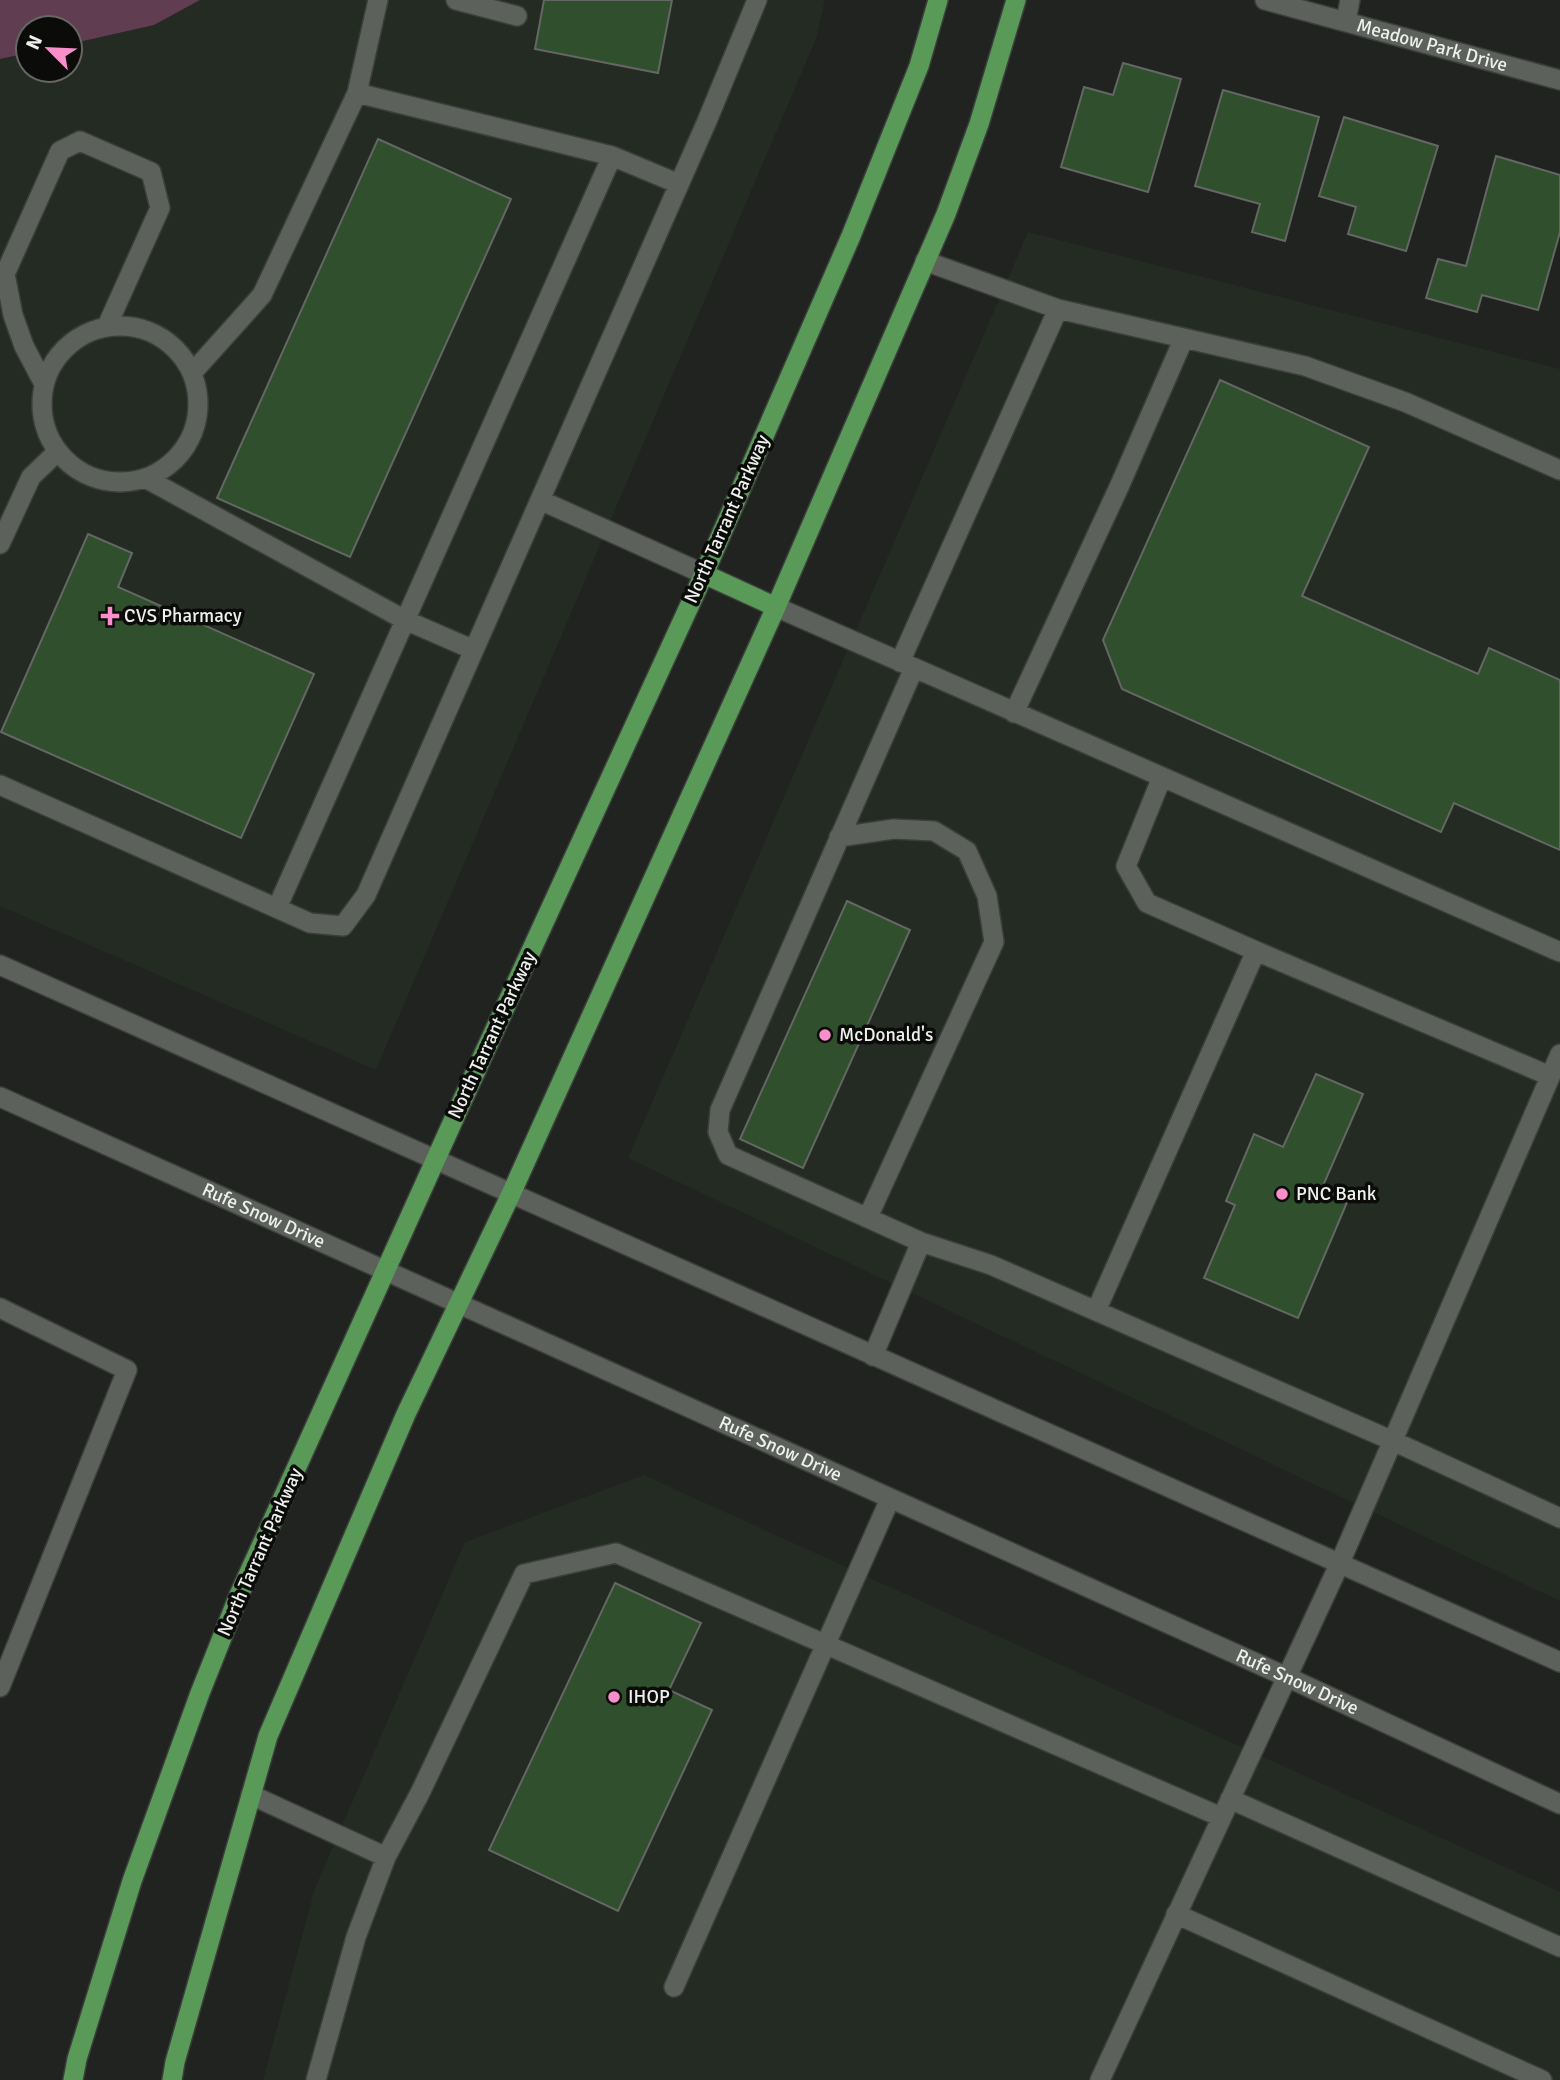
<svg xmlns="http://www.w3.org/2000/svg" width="1560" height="2080" viewBox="0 0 1560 2080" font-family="Signika,sans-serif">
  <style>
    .built { fill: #242b23 }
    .green { fill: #613d51 }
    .building { fill: #2f4f2d; stroke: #646763; stroke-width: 2 }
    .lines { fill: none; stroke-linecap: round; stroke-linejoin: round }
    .service-casing { stroke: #3c3e3b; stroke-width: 22 }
    .minor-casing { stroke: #3c3e3b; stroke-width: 22 }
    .secondary-casing { stroke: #3c3e3b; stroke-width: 22 }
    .primary-casing { stroke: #3c3e3b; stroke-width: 22 }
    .service { stroke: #5d615c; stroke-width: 19 }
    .minor { stroke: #5d615c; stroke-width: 19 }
    .secondary { stroke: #5d615c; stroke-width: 19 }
    .primary { stroke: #599a58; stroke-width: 19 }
    .poi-dot { fill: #f98fca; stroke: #0b0c0a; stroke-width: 2.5 }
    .labels { text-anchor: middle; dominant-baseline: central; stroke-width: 7; stroke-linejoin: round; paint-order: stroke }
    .street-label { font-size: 19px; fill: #edf0ed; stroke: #0b0c0a }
    .poi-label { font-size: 19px; fill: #edf0ed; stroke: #0b0c0a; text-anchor: start }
  </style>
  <rect width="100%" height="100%" fill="#202320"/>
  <!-- built -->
  <path class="built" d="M200 0H825L816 39 376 1070 0 906V59L28 53V70H70V44L154 25Z
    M1028 232 1560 369V1601L628 1158Z
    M644 1475 1560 1892V2080H263L315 1888 465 1542Z"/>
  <!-- green -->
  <path class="green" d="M0 0H200L154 25 70 44V28H28V53L0 59Z"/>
  <!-- building -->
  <path class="building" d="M544 0H672L658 73 535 49Z
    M1123 63 1181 79 1148 192 1061 167 1084 87 1113 95Z
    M1223 90 1319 117 1285 241 1252 232 1260 204 1195 186Z
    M1344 117 1438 146 1406 251 1348 234 1356 207 1319 196Z
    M378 139 511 199 350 557 217 498Z
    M1496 156 1560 175V232L1538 310 1482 295 1477 312 1426 298 1438 259 1466 266Z
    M1220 380 1369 447 1302 596 1478 674 1489 648 1560 680V850L1454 803 1441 832 1122 689 1103 640Z
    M88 534 132 553 118 587 314 674 241 838 1 732Z
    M847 901 910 930 803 1168 740 1139Z
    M1316 1074 1363 1094 1322 1188 1348 1200 1298 1318 1204 1278 1235 1205 1226 1201 1254 1134 1283 1147Z
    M615 1583 701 1623 669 1690 712 1710 618 1911 489 1850Z"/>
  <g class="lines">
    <defs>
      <path id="service" d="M456 0 517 16
        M357 93 378 0
        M612 156 679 184
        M925 261 1058 309 1305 366 1405 402 1560 470
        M42 404a78 78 0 1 1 156 0a78 78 0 1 1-156 0Z
        M193 372 262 295 357 93 612 156 277 908
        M44 384 24 346 13 315 5 274 60 151 80 141 151 172 160 208 107 326
        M147 479 405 620 474 650
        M540 500 704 574
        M0 544 31 477 56 453
        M776 607 1560 952
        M900 662 1058 309
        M1014 713 1119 487 1184 338
        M0 785 310 923 343 926 366 895 707 121 757 0
        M839 837 894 829 934 831 967 851 987 896 994 942 868 1217
        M1256 951 1550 1076
        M921 1242 991 1265 1393 1441 1560 1518
        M0 1308 127 1370 0 1687
        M1096 1311 1256 951 1147 903 1126 866 1162 777
        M873 1356 921 1242 728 1155 718 1132 720 1110 914 668
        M1339 1565 1560 1054
        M251 1795 386 1857
        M1230 1799 1560 1947
        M1176 1914 1542 2080
        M674 1987 890 1499
        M316 2080 356 1937 386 1857 420 1793 524 1574 616 1553 1221 1817
        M1100 2080 1287 1677"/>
      <g id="minor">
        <path id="s1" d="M1265 0 1560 80"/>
        <path d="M1346 21 1350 0"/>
      </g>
      <g id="secondary">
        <path d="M0 965 1560 1662"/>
        <path id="s2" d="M0 1097 1287 1677 1560 1804"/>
        <path d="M1287 1677 1339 1565"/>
      </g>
      <path id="primary" d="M704 574 776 607
        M73 2080 77 2059 132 1881 200 1693 239 1595 458 1110 704 574 851 236 919 66 938 0
        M172 2080 175 2062 268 1736 406 1414 511 1194 683 813 776 607 946 214 979 124 1016 0"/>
    </defs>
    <!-- service casing -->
    <use href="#service" class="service-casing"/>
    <!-- minor casing -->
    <use href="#minor" class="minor-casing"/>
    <!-- secondary casing -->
    <use href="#secondary" class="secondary-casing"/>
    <!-- primary casing -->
    <use href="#primary" class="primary-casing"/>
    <!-- service -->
    <use href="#service" class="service"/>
    <!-- minor -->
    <use href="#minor" class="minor"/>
    <!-- secondary -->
    <use href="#secondary" class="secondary"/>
    <!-- primary -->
    <use href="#primary" class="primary"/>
  </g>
  <!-- markers -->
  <g class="poi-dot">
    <path d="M106.5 605.5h7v7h7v7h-7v7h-7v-7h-7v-7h7z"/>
    <circle cx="825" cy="1035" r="7"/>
    <circle cx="1282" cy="1194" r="7"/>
    <circle cx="614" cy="1697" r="7"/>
  </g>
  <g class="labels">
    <!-- street labels -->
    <g class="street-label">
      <text stroke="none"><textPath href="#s1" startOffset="173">Meadow Park Drive</textPath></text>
      <text transform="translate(727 519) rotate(-66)">North Tarrant Parkway</text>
      <text transform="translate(492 1035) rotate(-65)">North Tarrant Parkway</text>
      <text stroke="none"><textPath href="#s2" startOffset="289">Rufe Snow Drive</textPath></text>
      <text stroke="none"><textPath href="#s2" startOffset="856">Rufe Snow Drive</textPath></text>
      <text transform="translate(260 1552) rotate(-66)">North Tarrant Parkway</text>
      <text stroke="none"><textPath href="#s2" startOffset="1423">Rufe Snow Drive</textPath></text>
    </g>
    <!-- poi labels -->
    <g class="poi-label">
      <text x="124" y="616">CVS Pharmacy</text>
      <text x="839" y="1035">McDonald's</text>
      <text x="1296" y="1194">PNC Bank</text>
      <text x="628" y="1697">IHOP</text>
    </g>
  </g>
  <!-- north arrow -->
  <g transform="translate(49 49) rotate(294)"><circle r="33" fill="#0b0c0a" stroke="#656765" stroke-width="2"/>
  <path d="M0-5L12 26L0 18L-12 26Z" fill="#f98fca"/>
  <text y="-10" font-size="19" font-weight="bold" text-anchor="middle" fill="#edf0ed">N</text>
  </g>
</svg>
